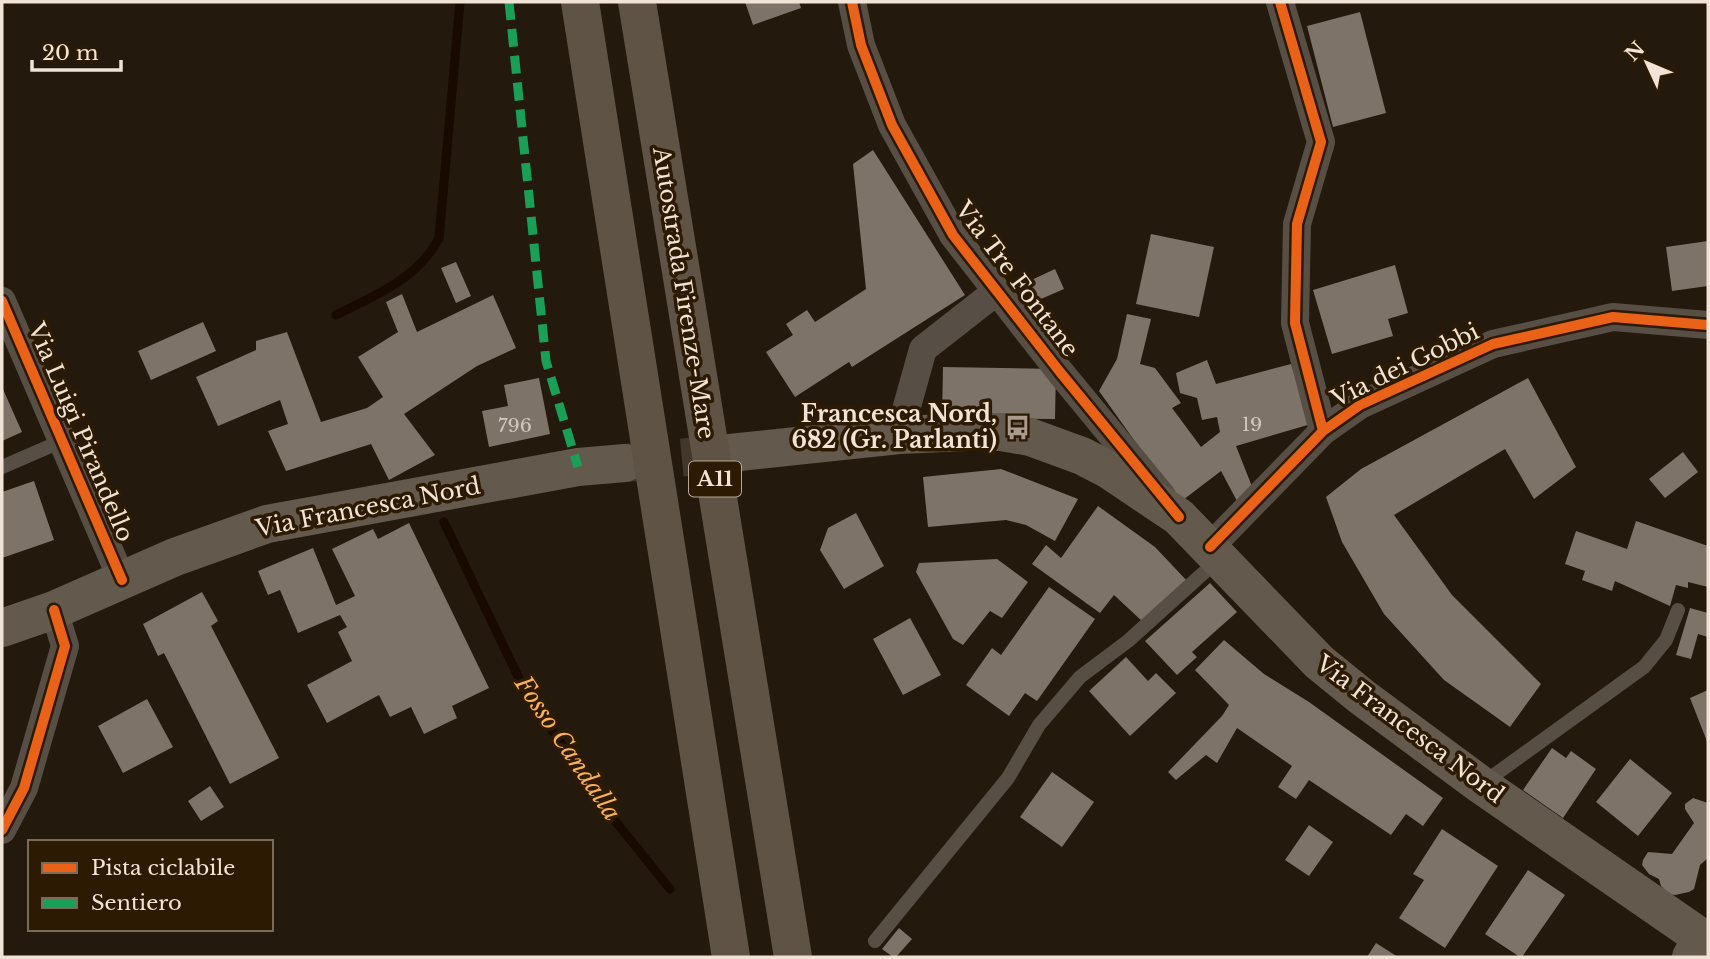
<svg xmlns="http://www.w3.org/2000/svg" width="1710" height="959" viewBox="0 0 1710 959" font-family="'Libre Baskerville',serif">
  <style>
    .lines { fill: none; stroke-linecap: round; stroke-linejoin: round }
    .stream { stroke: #180901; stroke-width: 9 }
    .building { fill: #7d7368 }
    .secondary-tunnel { stroke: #42372a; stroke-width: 38; stroke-dasharray: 38 19; stroke-linecap: butt }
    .service { stroke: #574f45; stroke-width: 14 }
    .minor { stroke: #574f45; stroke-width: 28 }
    .secondary { stroke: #63594d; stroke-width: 38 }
    .motorway { stroke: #5e5345; stroke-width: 38 }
    .quiet { stroke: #1a9f57; stroke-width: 9; stroke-dasharray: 18 9; stroke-linecap: butt }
    .cycleway-casing { stroke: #2d1a02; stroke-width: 15 }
    .cycleway { stroke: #ea6118; stroke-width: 10 }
    .labels { text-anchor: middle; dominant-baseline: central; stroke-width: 7; stroke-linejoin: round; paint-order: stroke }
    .number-label { font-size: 19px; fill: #d4c7ba }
    .shield { fill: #2d1a02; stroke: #b6a796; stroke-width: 2 }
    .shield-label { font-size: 21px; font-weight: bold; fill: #f1e3d5 }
    .street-label { font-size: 23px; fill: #f1e3d5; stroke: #2d1a02 }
    .poi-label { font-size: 23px; font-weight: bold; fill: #f1e3d5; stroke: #2d1a02; text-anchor: end }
    .water-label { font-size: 24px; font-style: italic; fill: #fbb158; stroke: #2d1a02 }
  </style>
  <rect width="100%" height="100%" fill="#23190c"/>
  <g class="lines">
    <!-- stream -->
    <path class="stream" d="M336 315C374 296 419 278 439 238L460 2
      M444 522 526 693 616 822 670 889"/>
  </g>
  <!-- building -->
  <path class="building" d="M745 2H799L801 8 753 25Z
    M1360 12 1386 113 1333 127 1307 26Z
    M873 150 965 295 852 367 849 362 795 397 766 352 793 335 786 324 807 310 815 322 866 289 853 164Z
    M1151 234 1214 247 1199 317 1136 304Z
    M1708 241V286L1672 291 1666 247Z
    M456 262 471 296 456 303 441 268Z
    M1395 265 1408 313 1388 319 1393 336 1332 354 1313 290Z
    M1055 269 1064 289 1034 302 1025 283Z
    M402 294 417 332 493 295 516 348 477 366 404 414 435 455 389 480 371 444 286 471 268 431 288 424 280 400 218 426 196 377 256 350V341L287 332 321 422 367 408 383 397 358 357 398 332 386 302Z
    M1127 314 1151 319 1140 364 1155 368 1181 403 1172 408 1201 447 1220 432 1217 417 1202 420 1197 398 1180 393 1176 373 1207 360 1216 384 1291 364 1311 424 1236 446 1253 489 1237 501 1221 471 1179 503 1099 391 1117 359Z
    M203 322 216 351 151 380 138 351Z
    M943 367 1056 369 1055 419 942 418Z
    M539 378 550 434 489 447 482 411 508 406 504 385Z
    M1528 378 1576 467 1534 499 1505 449 1394 515 1452 595 1541 684 1510 727 1444 680 1384 614 1342 542 1326 497 1361 469Z
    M2 387 22 432 2 441Z
    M1683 452 1698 472 1665 498 1649 479Z
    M1001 469 1078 499 1055 541 1026 525 1006 520 928 527 923 477Z
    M34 481 54 540 2 558V492Z
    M1098 506 1155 547 1188 582 1143 622 1114 595 1100 613 1032 564 1046 545 1061 558Z
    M856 513 884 566 844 589 820 550 828 528Z
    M1636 521 1708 546V587L1688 582V588L1676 585 1670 606 1615 581 1612 591 1582 580 1585 571 1565 564 1576 531 1627 549Z
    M409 523 489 688 452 706 457 718 424 734 411 707 390 717 379 695 327 723 307 685 352 661 338 632 347 627 340 615 298 633 280 590 268 595 258 571 313 548 336 605 355 596 332 549 373 529 378 539Z
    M997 559 1028 582 1002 618 990 611 963 645 953 639 916 572 919 563Z
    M1210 583 1237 612 1192 652 1197 657 1177 675 1145 641Z
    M1049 587 1095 619 1037 701 1025 693 1009 716 966 685 992 648 1001 655Z
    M202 592 218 621 211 626 279 758 230 784 164 653 158 656 143 624Z
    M1690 608 1708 613V637L1698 634 1691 659 1676 655Z
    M910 618 941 675 903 695 873 639Z
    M1224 640 1264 674 1309 702 1443 798 1423 826 1406 814 1391 835 1309 780 1296 799 1278 787 1292 766 1237 728 1217 763 1206 755 1176 780 1168 772 1222 716 1229 705 1195 670Z
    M1126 657 1148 681 1156 673 1176 693 1130 736 1089 691Z
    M1708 690V744L1690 698Z
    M147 699 173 747 123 773 98 726Z
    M1552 748 1566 758 1571 751 1596 769 1563 818 1523 790Z
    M1630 759 1672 793 1638 836 1596 802Z
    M1052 772 1094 802 1062 847 1020 817Z
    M210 786 224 807 201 821 188 801Z
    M1693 798 1708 803V858L1700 865 1694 889 1689 892 1675 895 1669 894 1661 886 1659 879 1649 874 1642 865 1643 860 1648 852 1672 854 1694 823 1685 809V804Z
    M1309 825 1333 842 1309 876 1285 860Z
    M1442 829 1498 866 1445 948 1399 918 1424 880 1413 874Z
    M1528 870 1565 895 1522 957H1520L1485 934Z
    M899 928 912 939 896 957H893L882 949Z
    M1376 943 1398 957H1367Z"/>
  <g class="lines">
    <!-- secondary-tunnel -->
    <path class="secondary-tunnel" d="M625 463 730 453"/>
    <!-- service -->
    <path class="service" d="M2 467 62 441
      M1482 784 1644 667 1666 640 1678 610
      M875 941 1008 778 1039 725 1080 677 1128 641 1219 559"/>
    <!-- minor -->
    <path class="minor" d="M852 2 861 45 892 125 953 235 1060 372 1162 496
      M1280 2 1321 142 1297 224 1295 323 1323 431
      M2 301 122 580
      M899 435 923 349 997 291
      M1210 547 1323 431 1360 405 1493 344 1613 317 1708 325
      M2 830 24 788 65 646 54 610"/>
    <!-- secondary -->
    <path class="secondary" d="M730 453 899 435 967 432H1001L1030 437 1082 456 1109 470 1179 517 1319 662 1362 697 1481 785 1702 938 1691 957
      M2 628 54 610 175 557 267 524 578 467 625 463"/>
    <!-- motorway -->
    <path class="motorway" d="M580 2 731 957
      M637 2 793 957"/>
    <!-- quiet -->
    <path class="quiet" d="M509 2 546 361 578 467"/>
    <defs>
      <path id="cycleway" d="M852 2 861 45 892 125 953 235 1060 372 1179 517
        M1280 2 1321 142 1297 224 1295 323 1323 431
        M2 301 122 580
        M1210 547 1323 431 1360 405 1493 344 1613 317 1708 325
        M2 830 24 788 65 646 54 610"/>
    </defs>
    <!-- cycleway casing -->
    <use href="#cycleway" class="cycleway-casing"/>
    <!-- cycleway -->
    <use href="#cycleway" class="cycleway"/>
  </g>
  <!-- icons -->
  <defs>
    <symbol id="bus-bare" viewBox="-9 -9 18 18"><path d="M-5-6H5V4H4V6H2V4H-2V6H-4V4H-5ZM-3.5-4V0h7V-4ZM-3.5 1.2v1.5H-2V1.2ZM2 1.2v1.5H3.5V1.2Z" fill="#a99c8f" stroke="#2d1a02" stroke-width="2.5" paint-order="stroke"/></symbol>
  </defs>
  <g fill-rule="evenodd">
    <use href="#bus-bare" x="1000" y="410" width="35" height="35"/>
  </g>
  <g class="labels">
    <!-- number labels -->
    <g class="number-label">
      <text x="1252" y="424">19</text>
      <text x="515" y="425">796</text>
    </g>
    <!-- shield labels -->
    <rect class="shield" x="689" y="461.5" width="52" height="35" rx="5"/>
    <g class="shield-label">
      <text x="715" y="479">A11</text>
    </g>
    <!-- street labels -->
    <g class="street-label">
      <text transform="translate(1017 279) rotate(53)">Via Tre Fontane</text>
      <text transform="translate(684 293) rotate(81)">Autostrada Firenze-Mare</text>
      <text transform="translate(1405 365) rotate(-26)">Via dei Gobbi</text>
      <text transform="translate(81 432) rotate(67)">Via Luigi Pirandello</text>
      <text transform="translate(368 507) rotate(-11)">Via Francesca Nord</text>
      <text transform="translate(1410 729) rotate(37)">Via Francesca Nord</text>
    </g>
    <!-- poi labels -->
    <g class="poi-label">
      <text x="997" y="414">Francesca Nord,<tspan x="997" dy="26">682 (Gr. Parlanti)</tspan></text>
    </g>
    <!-- water labels -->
    <g class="water-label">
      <text transform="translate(568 748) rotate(56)">Fosso Candalla</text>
    </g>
  </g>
  <!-- border -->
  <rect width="1710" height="959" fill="none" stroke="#f1e3d5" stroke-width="7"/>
  <!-- legend -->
  <rect x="28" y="840" width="245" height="91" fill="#2d1a02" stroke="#7b6a56" stroke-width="2"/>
  <rect x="42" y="863" width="35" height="10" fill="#ea6118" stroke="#7b6a56" stroke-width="2"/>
  <text x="91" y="875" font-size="21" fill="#f1e3d5">Pista ciclabile</text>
  <rect x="42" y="898" width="35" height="10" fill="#1a9f57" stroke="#7b6a56" stroke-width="2"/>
  <text x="91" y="910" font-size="21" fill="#f1e3d5">Sentiero</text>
  <!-- north arrow -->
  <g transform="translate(1647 63) rotate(314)" stroke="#2d1a02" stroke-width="5" paint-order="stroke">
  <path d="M0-5L12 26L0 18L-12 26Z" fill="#f1e3d5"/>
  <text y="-10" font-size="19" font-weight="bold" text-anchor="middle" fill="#f1e3d5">N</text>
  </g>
  <!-- scale -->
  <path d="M32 60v10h89v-10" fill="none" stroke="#f1e3d5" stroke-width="3.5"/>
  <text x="42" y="60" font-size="21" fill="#f1e3d5" stroke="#2d1a02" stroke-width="5" paint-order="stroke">20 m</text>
</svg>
